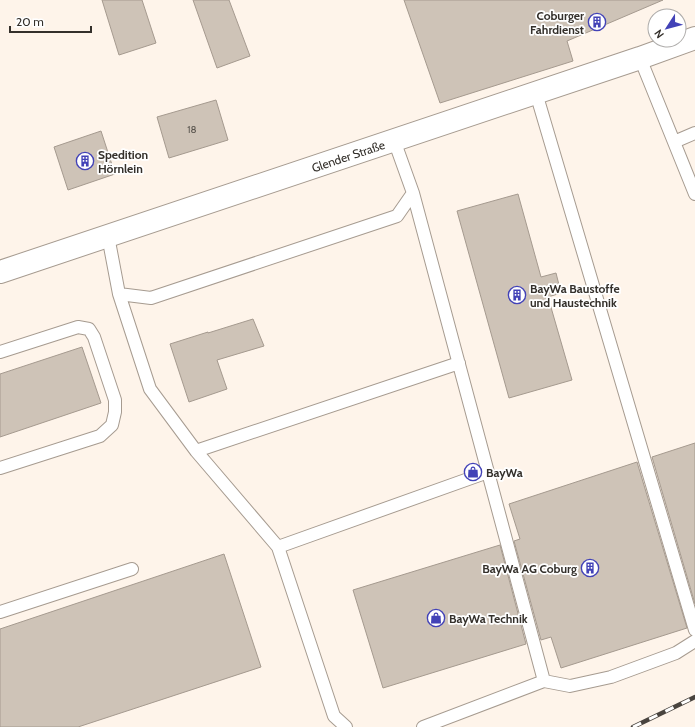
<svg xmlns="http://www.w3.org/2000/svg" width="695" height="727" viewBox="0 0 695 727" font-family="Cabin,sans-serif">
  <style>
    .building { fill: #cec3b7; stroke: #a59a8f }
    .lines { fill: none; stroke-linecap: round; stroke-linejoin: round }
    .lane-casing { stroke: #a69b90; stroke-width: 14 }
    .street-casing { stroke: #a69b90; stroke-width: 24 }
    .lane { stroke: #fff; stroke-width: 12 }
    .street { stroke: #fff; stroke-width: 22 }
    .rail-casing { stroke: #49443f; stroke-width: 4.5 }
    .rail { stroke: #fff; stroke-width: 3; stroke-dasharray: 9; stroke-linecap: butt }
    .labels { text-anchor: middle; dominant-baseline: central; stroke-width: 3.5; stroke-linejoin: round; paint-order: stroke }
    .number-label { font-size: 10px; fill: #5a554e }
    .poi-label { font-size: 12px; font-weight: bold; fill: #34302b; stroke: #fff; text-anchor: start }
    .street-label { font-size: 12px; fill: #34302b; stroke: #fff }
  </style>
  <rect width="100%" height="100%" fill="#fef4ea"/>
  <!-- building -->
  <path class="building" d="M102 0H142L156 43 119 55Z
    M193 0H229L250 56 217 68Z
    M404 0H663L567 41 573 61 440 103Z
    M216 100 228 140 169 158 157 117Z
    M101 131 115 174 68 190 54 147Z
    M518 194 541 277 556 273 561 293 548 297 572 380 509 398 457 211Z
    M253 319 264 346 217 360 227 389 189 402 170 344 208 332V333Z
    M82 347 101 403 0 437V374Z
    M695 443V604L652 457Z
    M637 462 687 628 561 668 551 637 541 640 514 541 520 539 509 504Z
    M500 545 526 644 383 688 353 590Z
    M224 554 261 667 78 727H0V629Z"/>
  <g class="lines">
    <defs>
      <path id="lane" d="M640 58 695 194
        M536 93 695 630
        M674 142 695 133
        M413 193 544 681
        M108 236 119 294 151 298 397 216 413 193 394 140
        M119 294 150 389 196 451 278 547
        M0 352 78 327 89 329 94 337 115 400V412L112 425 100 436 0 468
        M196 451 459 363
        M0 612 132 569
        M346 727 334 716 278 547 488 472
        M423 727 544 681 570 686 611 677 676 653 695 641"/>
      <g id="street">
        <path id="s1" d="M0 272 640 58 695 38"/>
      </g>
    </defs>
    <!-- lane casing -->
    <use href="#lane" class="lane-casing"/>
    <!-- street casing -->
    <use href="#street" class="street-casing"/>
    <!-- lane -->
    <use href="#lane" class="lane"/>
    <!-- street -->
    <use href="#street" class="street"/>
    <defs>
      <path id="rail" d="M633 727 695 697"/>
    </defs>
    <!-- rail casing -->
    <use href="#rail" class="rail-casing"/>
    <!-- rail -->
    <use href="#rail" class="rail"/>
  </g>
  <!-- icons -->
  <defs>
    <symbol id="building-ring" viewBox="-11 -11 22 22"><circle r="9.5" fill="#fff" stroke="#4242b7" stroke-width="1.5"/><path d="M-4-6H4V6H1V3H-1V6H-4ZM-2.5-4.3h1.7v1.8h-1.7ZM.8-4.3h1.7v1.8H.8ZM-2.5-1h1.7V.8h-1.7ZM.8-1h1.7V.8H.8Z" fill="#4242b7"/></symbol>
    <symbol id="shop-ring" viewBox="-11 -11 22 22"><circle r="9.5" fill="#fff" stroke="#4242b7" stroke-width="1.5"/><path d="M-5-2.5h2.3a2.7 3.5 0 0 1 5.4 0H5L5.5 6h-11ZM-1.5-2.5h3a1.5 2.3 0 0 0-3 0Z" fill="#4242b7"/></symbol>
  </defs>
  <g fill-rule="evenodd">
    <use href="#building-ring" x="587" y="12" width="20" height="20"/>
    <use href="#building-ring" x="75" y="151" width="20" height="20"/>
    <use href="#building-ring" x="507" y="285" width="20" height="20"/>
    <use href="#shop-ring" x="463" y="462" width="20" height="20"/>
    <use href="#building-ring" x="580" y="558" width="20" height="20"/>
    <use href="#shop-ring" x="426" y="608" width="20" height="20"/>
  </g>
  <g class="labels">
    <!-- number labels -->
    <g class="number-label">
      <text x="192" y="129">18</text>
    </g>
    <!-- poi labels -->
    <g class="poi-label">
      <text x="584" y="15" text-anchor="end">Coburger<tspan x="584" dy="14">Fahrdienst</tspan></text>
      <text x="98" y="154">Spedition<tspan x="98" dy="14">Hörnlein</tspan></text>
      <text x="530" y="288">BayWa Baustoffe<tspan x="530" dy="14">und Haustechnik</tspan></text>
      <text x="486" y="472">BayWa</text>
      <text x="577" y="568" text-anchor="end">BayWa AG Coburg</text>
      <text x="449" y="618">BayWa Technik</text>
    </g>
    <!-- street labels -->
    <g class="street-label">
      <text stroke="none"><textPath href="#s1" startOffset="367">Glender Straße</textPath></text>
    </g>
  </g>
  <!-- north arrow -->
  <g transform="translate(667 28) rotate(234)"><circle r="19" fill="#ffffff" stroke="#aeacaa"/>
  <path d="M0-3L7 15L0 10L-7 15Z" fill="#4242b7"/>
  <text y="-6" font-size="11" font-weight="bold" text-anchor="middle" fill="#34302b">N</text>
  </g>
  <!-- scale -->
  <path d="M10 26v6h81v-6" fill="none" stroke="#34302b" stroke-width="2"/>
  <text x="16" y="26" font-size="12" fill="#34302b" stroke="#ffffff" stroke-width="3" paint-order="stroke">20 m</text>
</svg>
